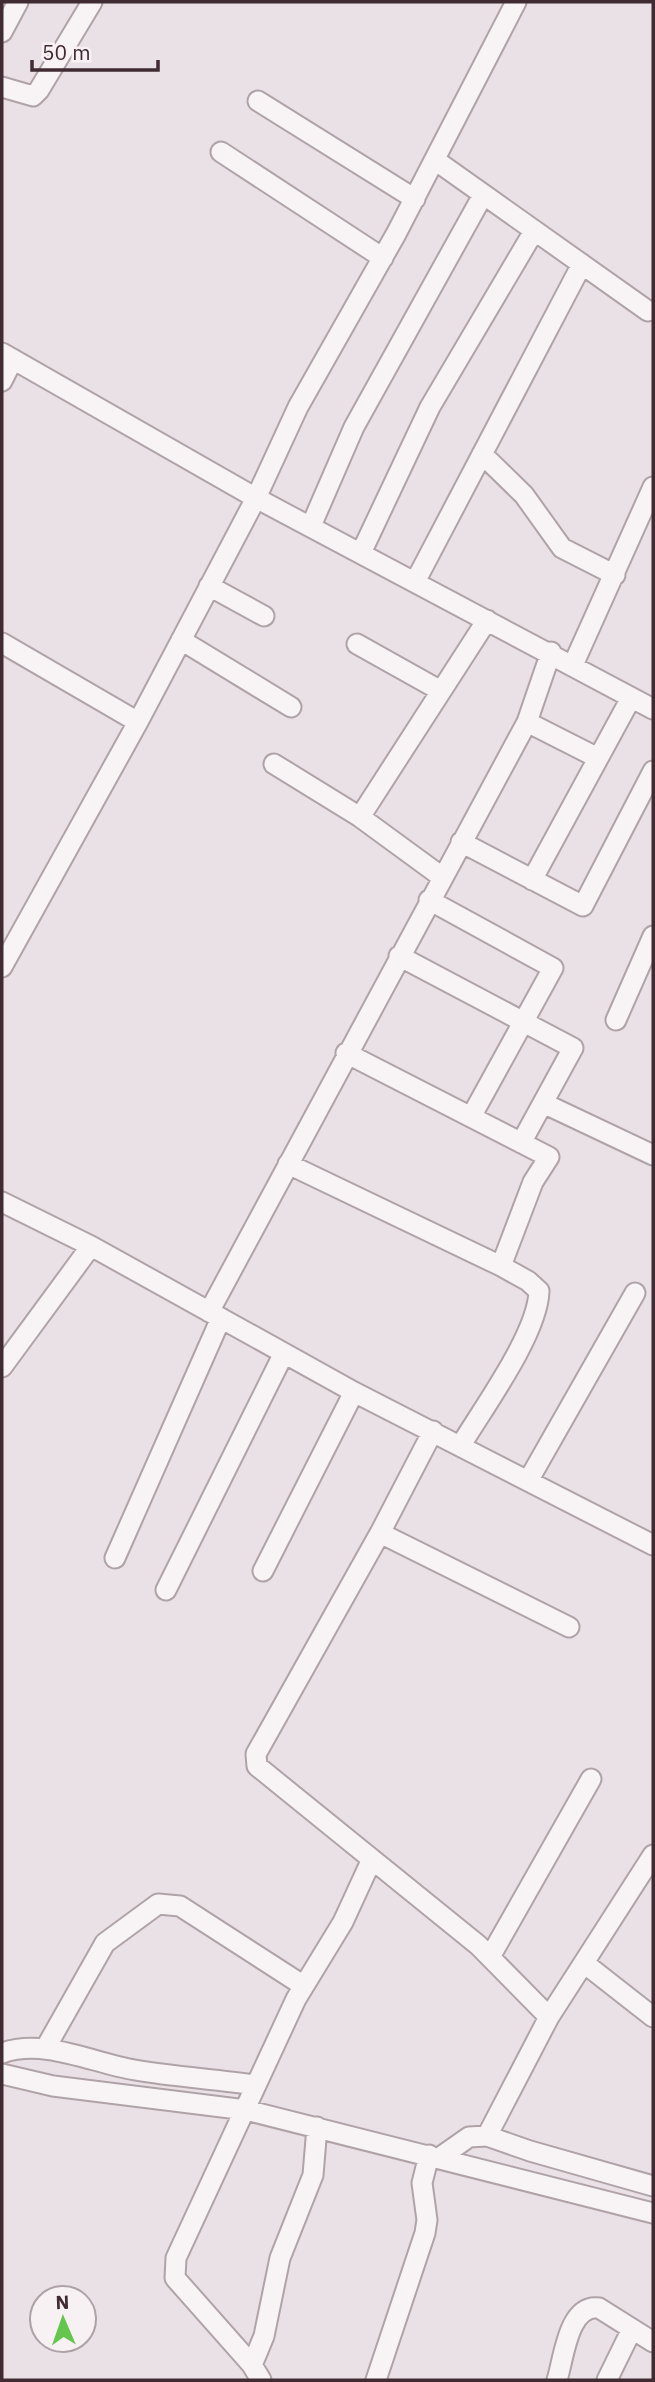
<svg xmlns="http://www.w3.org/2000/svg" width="655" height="2382" viewBox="0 0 655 2382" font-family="'IBM Plex Sans',sans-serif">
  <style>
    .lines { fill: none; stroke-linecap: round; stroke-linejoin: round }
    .minor-casing { stroke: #b0a3a8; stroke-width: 23 }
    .minor { stroke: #f8f4f5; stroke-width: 19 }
  </style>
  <rect width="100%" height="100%" fill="#e9e1e5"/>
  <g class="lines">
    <defs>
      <path id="minor" d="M2 32 18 2
        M2 87 33 96 39 90 92 2
        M258 101 415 199
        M221 152 383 258
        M435 160 648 311
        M2 353 256 498 653 709
        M2 381 13 359
        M482 454 524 495 562 548 615 575
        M311 526 354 427 483 195
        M361 553 430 407 534 231
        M415 582 582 264
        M209 586 264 616
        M181 640 291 707
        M2 643 138 722
        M357 644 441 691
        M573 665 653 487
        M527 722 596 757
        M274 764 360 817 442 877
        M360 817 487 620
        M461 842 583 906 653 771
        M532 880 631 698
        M429 900 553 968 471 1117
        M399 956 573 1048 521 1143
        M2 967 138 722 256 498 298 407 396 234 516 2
        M616 1020 653 936
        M346 1053 549 1157 533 1182 501 1266
        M543 1103 653 1155
        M288 1164 501 1266 528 1281 539 1291C538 1333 484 1407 461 1445
        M2 1202 91 1246 354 1392 653 1545
        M209 1312 527 722 551 652
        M2 1367 91 1246
        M433 1431 380 1533 256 1754 257 1766 478 1945 549 2017
        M528 1481 635 1293
        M380 1533 569 1627
        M115 1558 221 1318
        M263 1571 354 1392
        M166 1590 283 1355
        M490 1957 591 1779
        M584 1963 653 2017
        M45 2049 105 1943 158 1904 180 1906 304 1986
        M2 2053C44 2038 93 2063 135 2070 175 2077 215 2079 255 2085
        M2 2074 53 2086 246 2110 653 2213
        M487 2136 549 2017 653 1855
        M439 2158 469 2137 487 2136 530 2151 653 2186
        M252 2365 264 2336 280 2258 313 2175 317 2127
        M261 2380 252 2365 175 2278 176 2258 296 1999 343 1922 372 1859
        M376 2380 425 2233 427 2220 422 2183 429 2155
        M557 2380C564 2358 568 2304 599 2308L653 2342
        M607 2380 632 2329"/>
    </defs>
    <!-- minor casing -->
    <use href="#minor" class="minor-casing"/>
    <!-- minor -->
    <use href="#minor" class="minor"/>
  </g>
  <!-- border -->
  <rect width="655" height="2382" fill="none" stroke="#402b33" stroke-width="7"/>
  <!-- north arrow -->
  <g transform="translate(63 2319) rotate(358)"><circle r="33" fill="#f7f1f4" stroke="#aea2a7" stroke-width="2"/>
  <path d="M0-5L12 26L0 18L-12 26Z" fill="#65c64e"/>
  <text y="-10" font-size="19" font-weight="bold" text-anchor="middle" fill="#402b33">N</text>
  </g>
  <!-- scale -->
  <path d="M32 60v10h126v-10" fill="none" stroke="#402b33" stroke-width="3.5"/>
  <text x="42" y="60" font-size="21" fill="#402b33" stroke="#f7f1f4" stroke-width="5" paint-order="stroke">50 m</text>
</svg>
